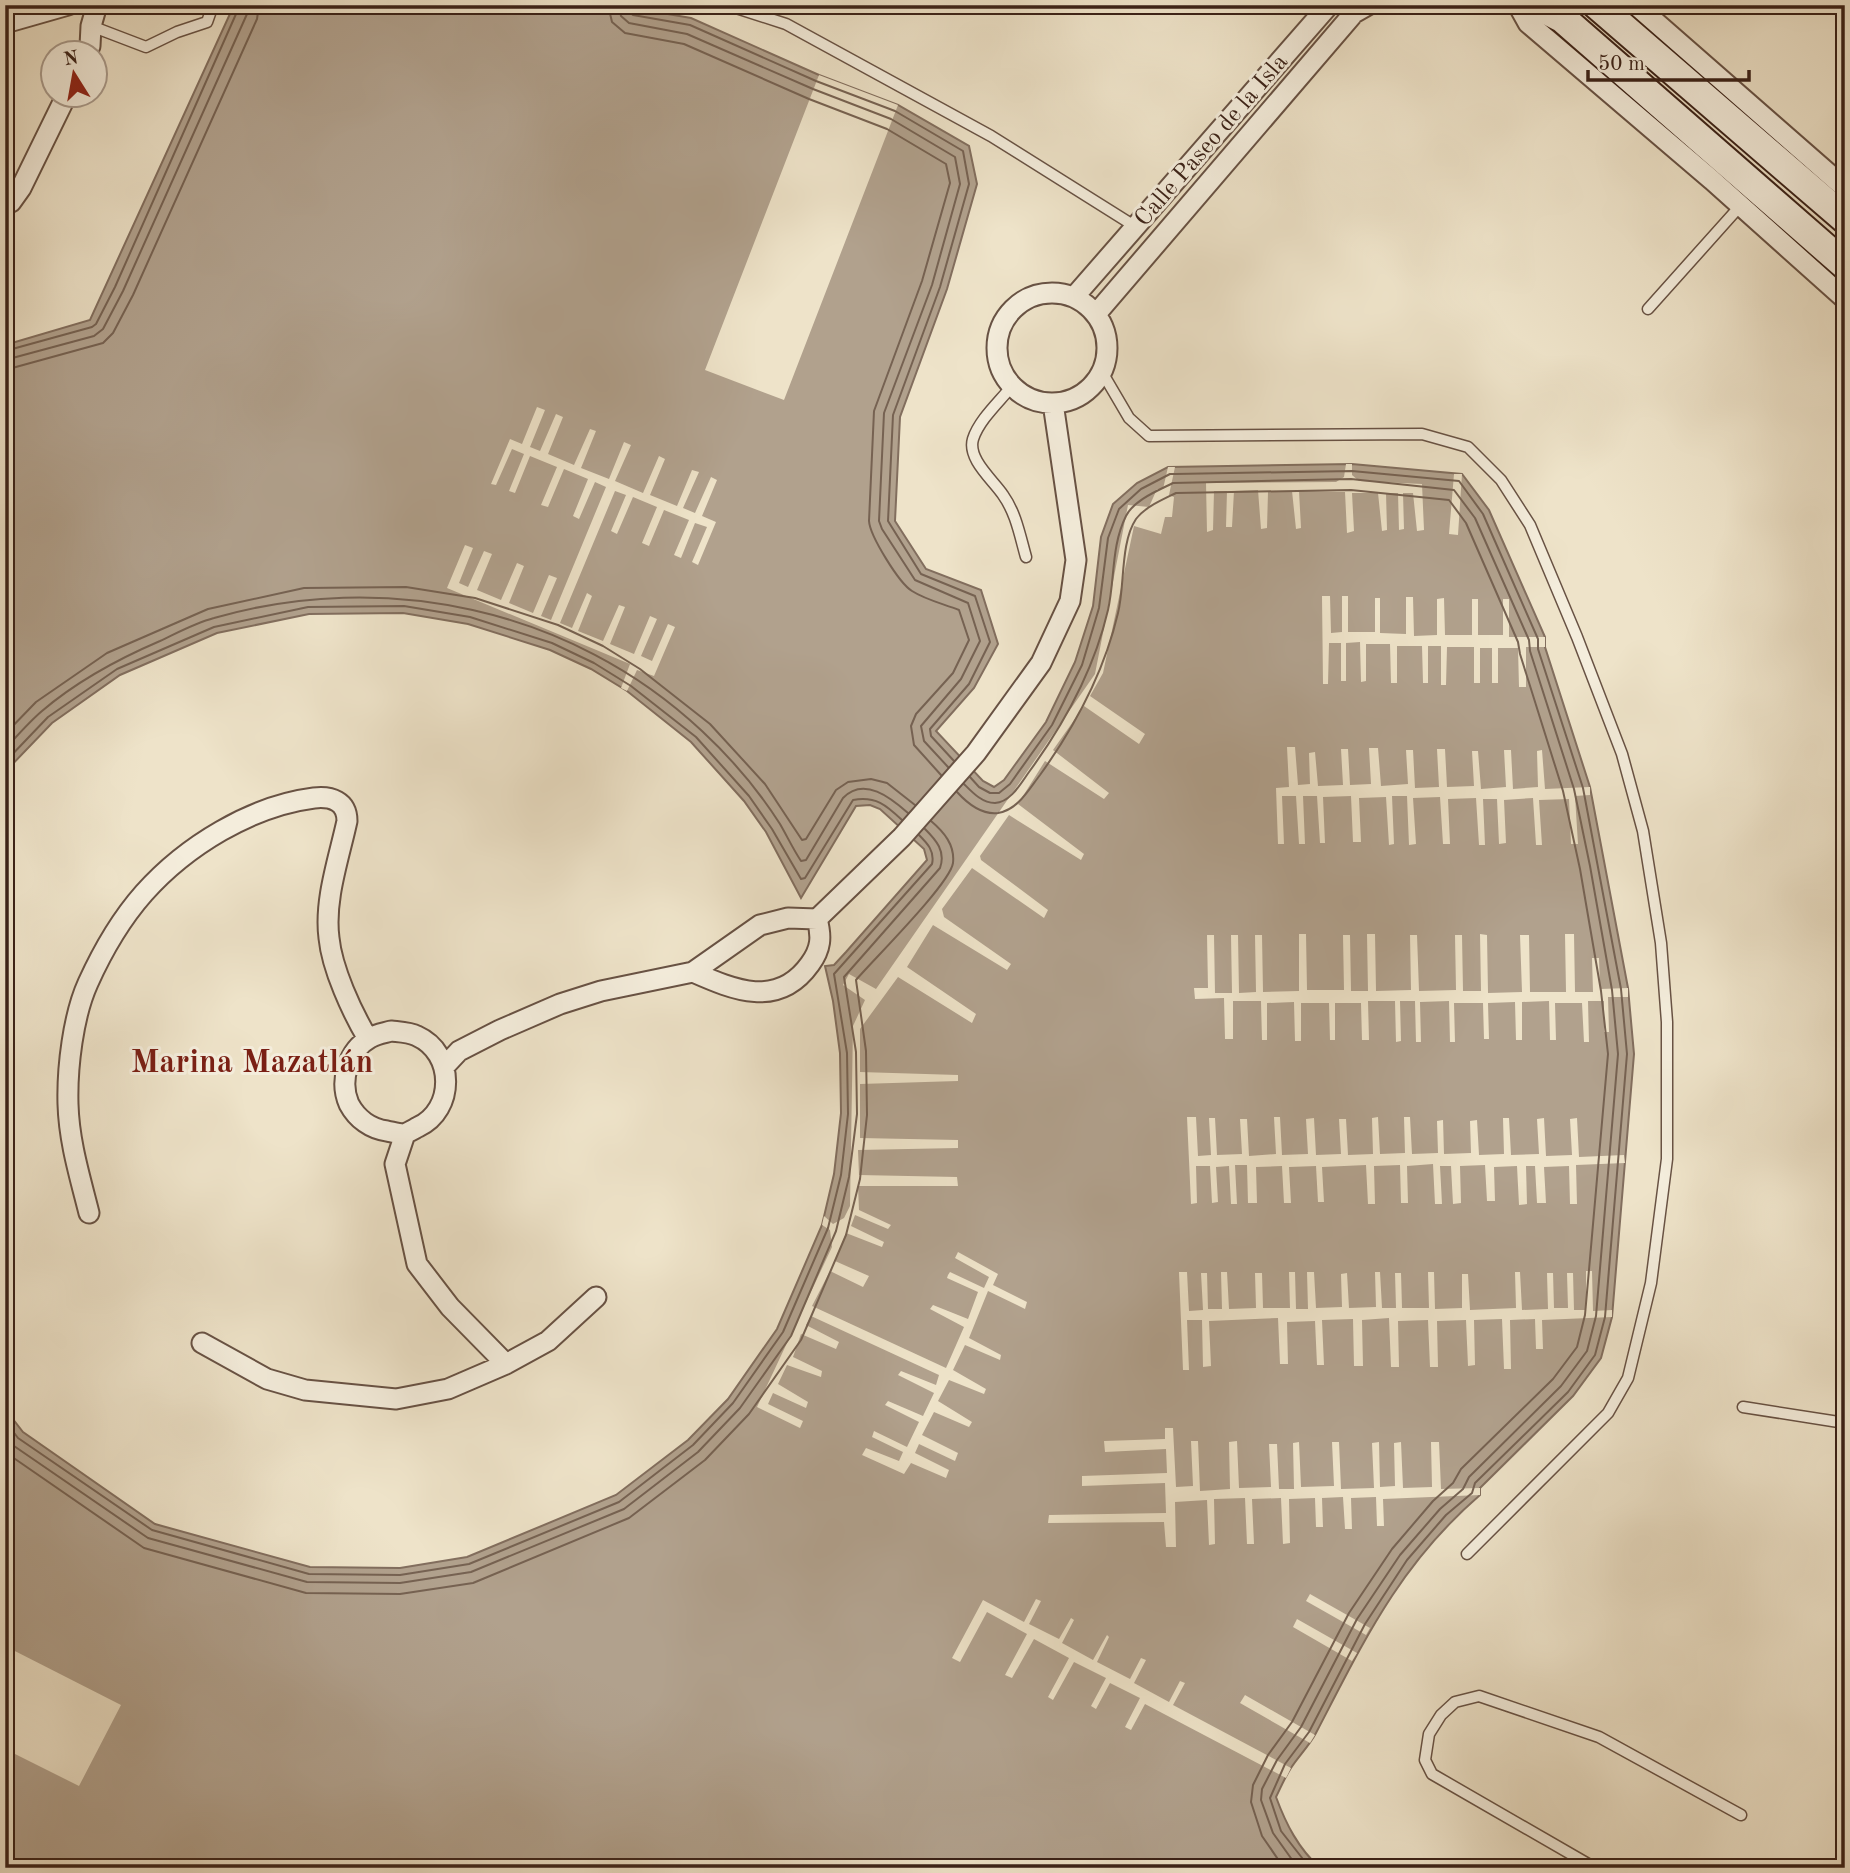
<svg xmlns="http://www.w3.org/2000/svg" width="1850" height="1873" viewBox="0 0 1850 1873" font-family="'Old Standard TT',serif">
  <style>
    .water { fill: #b1a18d; stroke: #826e5e; stroke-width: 2 }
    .pier { fill: #eee3c9 }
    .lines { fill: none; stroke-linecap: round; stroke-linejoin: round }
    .shore { stroke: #766252; stroke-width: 2 }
    .lane-casing { stroke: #685244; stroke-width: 13 }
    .street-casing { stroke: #685244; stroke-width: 23 }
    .secondary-casing { stroke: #3b2218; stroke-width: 32 }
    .lane { stroke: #f4eddc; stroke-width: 10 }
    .street { stroke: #f4eddc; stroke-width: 19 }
    .secondary { stroke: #f4eddc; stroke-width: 28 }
    .labels { text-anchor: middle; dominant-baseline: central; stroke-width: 6; stroke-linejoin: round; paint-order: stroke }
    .street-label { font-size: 24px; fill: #3b2218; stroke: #f4eddc }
    .district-label { font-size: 32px; font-weight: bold; fill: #7a1f14; stroke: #f4eddc }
  </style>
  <rect width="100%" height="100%" fill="#eee3c9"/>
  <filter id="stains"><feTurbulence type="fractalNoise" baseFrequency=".00286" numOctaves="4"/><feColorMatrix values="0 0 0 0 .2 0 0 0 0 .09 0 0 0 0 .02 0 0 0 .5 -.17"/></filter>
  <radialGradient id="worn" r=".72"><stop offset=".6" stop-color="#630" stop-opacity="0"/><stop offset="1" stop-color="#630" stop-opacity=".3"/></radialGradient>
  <!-- water -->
  <path class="water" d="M234 5H615L691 18 819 75 898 105 969 146 977 184 947 289 900 417 895 521 926 569 981 590 998 644 974 688 936 731 983 781 994 787 1004 780 1046 722 1075 662 1093 606 1101 537 1113 504 1137 483 1168 467 1352 464 1462 474 1489 510 1545 637V647L1590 787 1628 988 1634 1054 1612 1317 1601 1358 1573 1396 1480 1488V1495C1399 1565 1364 1641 1316 1733 1309 1746 1299 1756 1291 1768 1285 1777 1281 1787 1276 1797 1286 1824 1298 1848 1320 1868H5V1409L23 1432 155 1524 310 1567 400 1568 467 1557 616 1495 688 1440 728 1399 777 1329 822 1225 834 1174 841 1113 840 1053 833 1001 825 966 834 965 846 952 927 860 924 849 880 809 870 805 856 806 801 898 766 832 744 801 691 742 627 691 591 669 550 650 468 624 403 613 309 614 217 633 120 675 52 723 5 772V345L90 320Z"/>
  <!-- pier -->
  <path class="pier" d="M819 75 898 105 784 400 705 370Z
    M537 407 545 410 530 447 540 451 556 414 563 417 548 454 574 465 590 429 596 431 581 468 609 479 624 442 631 445 615 481 643 493 659 456 665 459 650 495 677 506 692 470 699 472 683 508 695 513 711 477 717 480 702 516 716 522 698 565 692 562 707 527 695 523 681 558 674 555 689 520 664 510 649 546 642 543 657 507 633 497 617 534 611 531 626 495 615 491 560 623 572 628 587 593 592 596 578 631 603 641 619 605 625 607 610 644 634 654 650 616 657 619 641 656 652 661 668 624 675 627 654 676 637 670 627 691 621 688 630 664 447 588 465 545 473 548 459 583 468 587 484 551 492 554 477 590 501 600 517 563 524 566 509 603 533 613 549 575 557 578 541 616 551 620 606 487 595 482 579 519 573 516 588 479 564 469 548 507 541 505 557 467 530 456 515 493 509 491 524 454 512 449 496 485 491 484 510 439 522 444Z
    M1346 464H1352V475L1359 481 1422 484 1424 530 1417 531 1413 493H1403L1404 529 1399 530 1398 493H1386L1387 530 1382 531 1378 493H1352L1354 531 1347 533 1345 492 1299 491 1301 528 1296 529 1292 491 1268 492 1267 528 1261 529 1258 490 1234 491 1232 527H1226L1227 491H1214L1213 530 1207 532 1206 483 1336 482 1344 477Z
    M1168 467H1175L1169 495 1174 497 1172 517H1165L1161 534 1134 526 1103 673 1090 696 1145 734 1139 744 1084 706 1053 750 1109 793 1104 799 1045 761 1018 804 1084 854 1081 860 1009 815 980 856 981 860 1048 910 1044 918 972 868 942 909 944 917 1011 964 1007 970 933 925 907 967 976 1014 972 1023 898 977 860 1029V1072L958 1075V1081L860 1084V1138L958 1140V1148L858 1150 859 1175 957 1177 958 1186H858L859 1210 891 1225 888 1229 855 1215 851 1226 884 1242 882 1247 846 1233 835 1261 869 1276 863 1287 830 1271 812 1306 946 1368 964 1327 930 1309 933 1305 968 1319 978 1292 947 1278 948 1275 950 1272 984 1288 989 1277 955 1258 958 1252 998 1274 993 1285 1027 1302 1025 1309 988 1291 969 1338 1001 1355 1000 1360 965 1345 953 1370 986 1389 984 1394 949 1380 938 1401 972 1422 969 1427 934 1412 922 1435 958 1453 955 1461 919 1444 915 1453 949 1470 946 1478 911 1463 904 1474 862 1455 866 1448 899 1461 903 1452 872 1437 874 1431 907 1447 919 1422 885 1405 888 1401 923 1416 934 1393 898 1375 901 1371 936 1385 939 1375 811 1316 806 1325 839 1342 836 1349 801 1334 793 1357 822 1371 821 1377 787 1365 778 1384 808 1402 806 1408 773 1393 768 1404 803 1421 800 1428 757 1407 832 1247 830 1230 822 1225 824 1216 833 1224 844 1218 850 1206 853 1026 865 1000 843 985 849 974 876 989 1095 674 1128 505 1149 507 1157 489H1163Z
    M1454 474H1462L1458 535 1449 534Z
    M1322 596H1330L1331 633 1342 632V596H1348V632H1375V598H1380V633L1406 634V597H1413L1414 636 1437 635V599L1444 598 1445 635H1472V599H1478V635H1503V599H1509V637H1545V647H1526V687H1519L1518 648H1498V683H1492V648H1480V683H1474V647H1447L1446 685H1441V646H1428V683H1423L1422 646H1397V683H1391L1390 644H1366V681L1361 682 1360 642 1346 643V681H1341V643H1329L1328 684H1323Z
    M1287 747H1295L1298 785 1310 784 1309 753 1315 752 1318 786 1343 785 1341 749H1348L1350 785 1371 784 1369 748H1378L1381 786 1408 784 1406 750H1413L1415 788 1439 787 1437 749H1445L1447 787 1474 786 1472 751H1478L1481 789 1506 787 1504 750H1511L1513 789 1538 787 1537 751 1542 750 1545 789 1590 787V795L1575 796 1578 844H1571L1569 799 1539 800 1542 845H1536L1533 798 1504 800 1506 843 1499 844 1497 799H1483L1485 845H1479L1476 798 1448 799 1450 844H1443L1440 797 1413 798 1416 844 1409 845 1407 796H1392L1394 844 1389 845 1386 797 1359 798 1361 842H1353L1351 796 1323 797 1325 843H1320L1317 796H1303L1305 844H1299L1296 796H1282L1284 844H1278L1276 788 1289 787Z
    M1299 934H1306L1307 990H1344L1343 935H1350L1351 991H1368L1367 934H1375L1376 991 1411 990 1410 935H1417L1419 991 1456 990 1455 935H1462L1463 991H1481L1480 934 1487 935 1488 993 1522 992 1520 935H1529L1530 992H1566L1565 934H1574L1575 992H1593L1592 958H1599L1600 989 1628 988V997H1608L1609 1032H1604V1001H1588L1589 1042H1584L1582 1003H1555L1556 1040H1550L1549 1001 1522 1002V1040H1516L1515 1002 1488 1003 1489 1039H1484L1483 1003H1454L1455 1042H1450L1449 1001 1420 1002 1421 1042H1416L1415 1001H1400L1401 1041 1396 1042 1395 1001H1368L1369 1040H1362L1361 1003H1335V1040H1330L1329 1003H1301V1041H1295L1294 1002 1267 1003V1040H1262L1261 1001H1233V1039H1225L1224 998 1195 999 1194 988H1208L1207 935H1214L1215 993H1232L1231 935H1238L1239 993 1256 992 1255 935H1262L1263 992 1299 991Z
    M1187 1117H1196L1198 1156 1211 1155 1209 1118H1215L1217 1155 1242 1154 1240 1119H1247L1249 1156 1276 1154 1274 1117H1280L1282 1155 1308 1154 1306 1119 1314 1118 1316 1155 1341 1154 1339 1119H1346L1348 1155 1373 1154 1372 1118 1378 1117 1380 1154 1405 1153 1404 1117H1410L1412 1154 1438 1153 1437 1121 1443 1120 1444 1154 1471 1153 1470 1121 1477 1120 1479 1155 1504 1154 1503 1118H1509L1511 1155 1539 1154 1537 1119 1544 1118 1546 1156 1572 1155 1570 1119 1577 1118 1579 1157 1624 1155 1625 1163 1576 1165 1577 1204H1570L1569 1166 1544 1167 1546 1203H1537L1535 1166H1526L1527 1204 1519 1205 1517 1166 1494 1167 1495 1201H1487L1485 1165 1460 1166 1461 1203 1453 1204 1451 1166H1440L1442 1204H1435L1433 1164 1407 1166 1408 1203H1401L1400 1165 1374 1166 1375 1204H1368L1366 1165 1322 1167 1324 1202H1318L1316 1166 1289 1167 1291 1203H1284L1282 1166 1256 1167 1257 1203H1248L1247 1165H1235L1237 1204H1231L1229 1166 1216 1167 1218 1202 1212 1203 1210 1166H1196L1197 1203 1191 1204Z
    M1586 1271H1592L1593 1311 1612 1310V1317L1542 1320 1543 1349H1536L1535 1319 1510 1320 1511 1369H1504L1502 1319 1474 1320 1475 1365 1468 1366 1466 1320 1437 1321 1438 1367H1430L1428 1320 1398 1321 1399 1367H1391L1389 1318 1362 1320 1363 1366H1354L1353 1319 1322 1320 1324 1365H1317L1315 1321 1287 1322 1288 1364H1280L1278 1318 1209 1321 1211 1366 1203 1367 1202 1320H1187L1189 1370H1183L1179 1272H1187L1189 1311 1203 1310 1201 1273H1207L1208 1309H1222L1221 1272H1227L1229 1309 1256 1308 1255 1273H1262L1263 1308H1290L1289 1272H1295L1296 1309H1308L1307 1272H1314L1316 1308 1342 1307 1341 1274 1347 1273 1349 1308 1376 1307 1375 1272H1380L1382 1308H1396L1395 1273H1401L1402 1308H1429L1428 1272H1434L1435 1309 1462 1308V1274H1468L1470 1310 1516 1308 1515 1272H1520L1522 1310 1548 1309 1547 1273H1553L1554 1308H1568L1567 1273H1573L1574 1310H1586Z
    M1165 1428H1173L1176 1487 1193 1486 1191 1441H1198L1200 1491 1230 1489 1229 1442 1237 1441 1239 1488 1271 1487 1269 1444H1277L1279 1489H1294L1293 1443 1299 1442 1301 1487 1334 1486 1332 1442H1339L1341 1489 1374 1488 1372 1443 1379 1442 1380 1487 1395 1486 1394 1443 1401 1442 1403 1488 1432 1487 1431 1442H1439L1441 1489 1480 1488V1495L1383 1499 1384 1526H1377L1376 1497 1351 1498 1352 1529H1345L1343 1497 1322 1498 1323 1527H1316L1315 1498 1289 1499 1290 1543 1283 1544 1281 1498 1252 1499 1254 1544H1247L1245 1498 1214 1499 1215 1544 1209 1545 1207 1500 1175 1502 1176 1547H1166L1164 1522 1048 1523 1049 1515 1166 1513 1165 1483 1082 1486V1476L1167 1473 1166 1449 1105 1452 1104 1441 1165 1439Z
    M1310 1594 1370 1628 1366 1635 1306 1601Z
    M1036 1599 1041 1601 1029 1624 1059 1639 1071 1618 1074 1620 1062 1643 1093 1660 1107 1635 1109 1637 1097 1662 1130 1679 1141 1658 1146 1660 1134 1683 1169 1702 1180 1681 1185 1683 1173 1705 1291 1768 1286 1778 1145 1704 1131 1730 1125 1727 1140 1698 1110 1683 1096 1709 1091 1706 1106 1678 1074 1662 1053 1700 1048 1697 1069 1658 1034 1639 1012 1678 1005 1675 1027 1634 987 1612 960 1662 952 1658 983 1600 1024 1622Z
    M1297 1619 1357 1653 1352 1661 1293 1627Z
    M5 1646 121 1705 79 1786 5 1749Z
    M1245 1695 1315 1735 1310 1743 1240 1703Z"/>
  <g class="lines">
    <!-- shore -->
    <path class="shore" d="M608 5 612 22 625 33 684 44 809 99 887 129 946 164 950 183 922 281 874 411 869 521C870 536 899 583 912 591 926 600 944 604 959 610L969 640 953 673 916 714 911 726 914 745 941 775
      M619 5 621 16 629 23 687 34 813 89 891 119 955 157 960 184 932 285 884 413 879 521 882 529 915 580 968 603 980 641 961 679 921 726 924 741 948 767
      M627 5 628 11 633 15 690 25 816 81 895 111 963 151 969 184 940 287 893 415 888 521 921 574 975 596 990 642 969 684 930 729 931 736 954 761
      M5 351 92 327 96 324 115 287 240 5
      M5 360 94 336 103 329 123 291 247 14 249 5
      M5 370 103 343 113 333 133 295 257 19 259 5
      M5 734 36 702 107 653 208 609 304 588 406 587 475 598 558 625 603 646 640 669 710 724 765 784 802 840 806 839 836 790 848 782 871 779 887 783 915 805
      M5 749C17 736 29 722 42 711 77 681 118 659 160 641 177 633 195 623 214 618 384 569 571 608 702 731 731 758 759 791 780 824 787 836 793 849 801 861L806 860 843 798C864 776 891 798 908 813
      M5 762 48 717 117 669 214 627 308 607 404 606 470 617 552 643 594 663 631 686 696 737 749 796 772 829 801 879 805 878 853 800C876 796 886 805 902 820
      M970 777 979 787 990 793H999L1010 784 1052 725 1082 665 1099 608 1108 538 1119 509 1141 489 1170 474H1175L1352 471 1459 481 1483 514 1538 639V649L1583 788 1621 989 1627 1054 1605 1317 1595 1355 1568 1392 1475 1483 1472 1493 1446 1515 1407 1560 1365 1624 1309 1732 1285 1764 1270 1798 1281 1831 1310 1868
      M964 784C972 792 982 803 995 803 1011 802 1021 783 1029 772 1065 723 1094 670 1108 610 1115 579 1111 546 1126 516 1134 500 1157 491 1173 483L1351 479 1454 490 1475 518 1529 640 1530 651 1574 789 1590 866 1612 990 1618 1054 1596 1316 1587 1351 1561 1386 1469 1477 1463 1489 1440 1509 1400 1555 1357 1619 1301 1727 1277 1760 1262 1789 1261 1800 1273 1833 1298 1868
      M957 792C967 803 982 815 998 813 1018 810 1029 789 1040 775 1076 725 1104 673 1118 613 1125 586 1120 543 1136 519 1145 507 1162 500 1176 493L1351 490 1449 500 1466 523 1518 642 1520 654 1563 791 1580 869 1601 991 1608 1054 1585 1315 1577 1347 1553 1379 1461 1469 1453 1483 1433 1501 1392 1549 1349 1613 1292 1722 1268 1755 1253 1785 1251 1802 1262 1836 1284 1868
      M5 1421 18 1438 152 1530 309 1574 400 1575 469 1564 619 1502 693 1445 733 1403 783 1332 828 1228 841 1175 848 1114 847 1053 834 974 932 864C935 851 927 843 919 835
      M5 1436 14 1446 148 1538 307 1582 400 1583 471 1572 624 1509 698 1452 740 1408 791 1336 836 1231 849 1177 857 1114 856 1052 844 977 940 868C946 851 936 840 925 829
      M5 1452 144 1548 306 1593 400 1594 473 1583 629 1518 705 1460 749 1414 801 1340 846 1235 860 1179 867 1115 866 1051 856 980C873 960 950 884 953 863 955 845 944 832 931 821"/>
    <defs>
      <path id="lane" d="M727 5 786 24 991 136 1136 227
        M91 26 146 47 177 32 207 22 213 5
        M1648 309 1741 205
        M1102 372 1129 418 1149 436 1422 434 1468 447 1501 480 1530 525 1577 637 1622 754 1643 831 1661 943 1667 1022V1159L1651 1283 1628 1378 1608 1413 1467 1554
        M1012 386C999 402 979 420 973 439 967 459 993 480 1003 495 1016 513 1020 536 1026 557
        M1743 1407 1845 1423
        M1595 1868 1432 1774 1425 1760 1429 1734 1441 1715 1455 1702 1479 1696 1599 1737 1741 1815"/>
      <path id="street" d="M1518 5 1528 23 1712 180 1845 299
        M1636 5 1845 188
        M5 23 68 5
        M87 52 90 46 91 26 97 5
        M5 205 11 202 21 188 67 94
        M997 348a55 55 0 1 1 110 0a55 55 0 1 1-110 0Z
        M1074 297 1329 5
        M1096 314 1354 13 1368 5
        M693 972C734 990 778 1009 810 964 821 949 822 937 817 919
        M391 1031C400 1032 409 1032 417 1036 455 1053 455 1110 418 1127 414 1129 408 1133 403 1134 399 1134 392 1132 387 1131 371 1129 357 1119 349 1104 339 1081 348 1050 370 1038 376 1034 384 1033 391 1031Z
        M444 1067 459 1051 500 1030 560 1004 601 991 693 972 760 925 788 918 817 919 902 837 976 753 1041 663 1070 601 1076 560 1053 403
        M405 1134 395 1164 417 1264 450 1307 506 1364
        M89 1213C80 1177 69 1142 68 1104 67 1068 73 1016 88 983 102 952 121 919 144 893 186 846 251 806 314 798 331 796 347 801 347 821 339 858 324 900 329 938 332 969 352 1012 368 1039
        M202 1343 267 1379 305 1390 396 1399 448 1389 506 1364 548 1341 596 1297"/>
      <path id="secondary" d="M1537 5 1562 18 1845 265
        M1597 5 1845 219"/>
    </defs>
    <!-- lane casing -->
    <use href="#lane" class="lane-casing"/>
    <!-- street casing -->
    <use href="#street" class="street-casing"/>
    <!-- secondary casing -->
    <use href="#secondary" class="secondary-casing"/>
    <!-- lane -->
    <use href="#lane" class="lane"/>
    <!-- street -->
    <use href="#street" class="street"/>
    <!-- secondary -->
    <use href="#secondary" class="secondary"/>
  </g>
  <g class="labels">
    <!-- street labels -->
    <g class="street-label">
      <text transform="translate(1212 141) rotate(-49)">Calle Paseo de la Isla</text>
    </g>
    <!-- district labels -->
    <g class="district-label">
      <text x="252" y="1064">Marina Mazatlán</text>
    </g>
  </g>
  <!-- margin -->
  <rect width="1850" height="1873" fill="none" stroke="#eee3c9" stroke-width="28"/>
  <rect x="7" y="7" width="1836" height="1859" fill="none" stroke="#3b2218" stroke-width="3.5"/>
  <rect x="14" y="14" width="1822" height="1845" fill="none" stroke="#3b2218" stroke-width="2"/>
  <!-- north arrow -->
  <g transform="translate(74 74) rotate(349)"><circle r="33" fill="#f4eddc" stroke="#aa9c8e" stroke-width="2"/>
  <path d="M0-5L12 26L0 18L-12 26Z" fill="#8f2418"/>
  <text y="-10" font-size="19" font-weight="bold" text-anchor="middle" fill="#3b2218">N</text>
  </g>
  <!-- scale -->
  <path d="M1588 70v10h161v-10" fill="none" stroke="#3b2218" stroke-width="3.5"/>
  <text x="1598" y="70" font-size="21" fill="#3b2218" stroke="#f4eddc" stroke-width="5" paint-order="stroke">50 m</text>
  <rect width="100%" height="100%" filter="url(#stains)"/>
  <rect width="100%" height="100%" fill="url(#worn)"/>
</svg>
